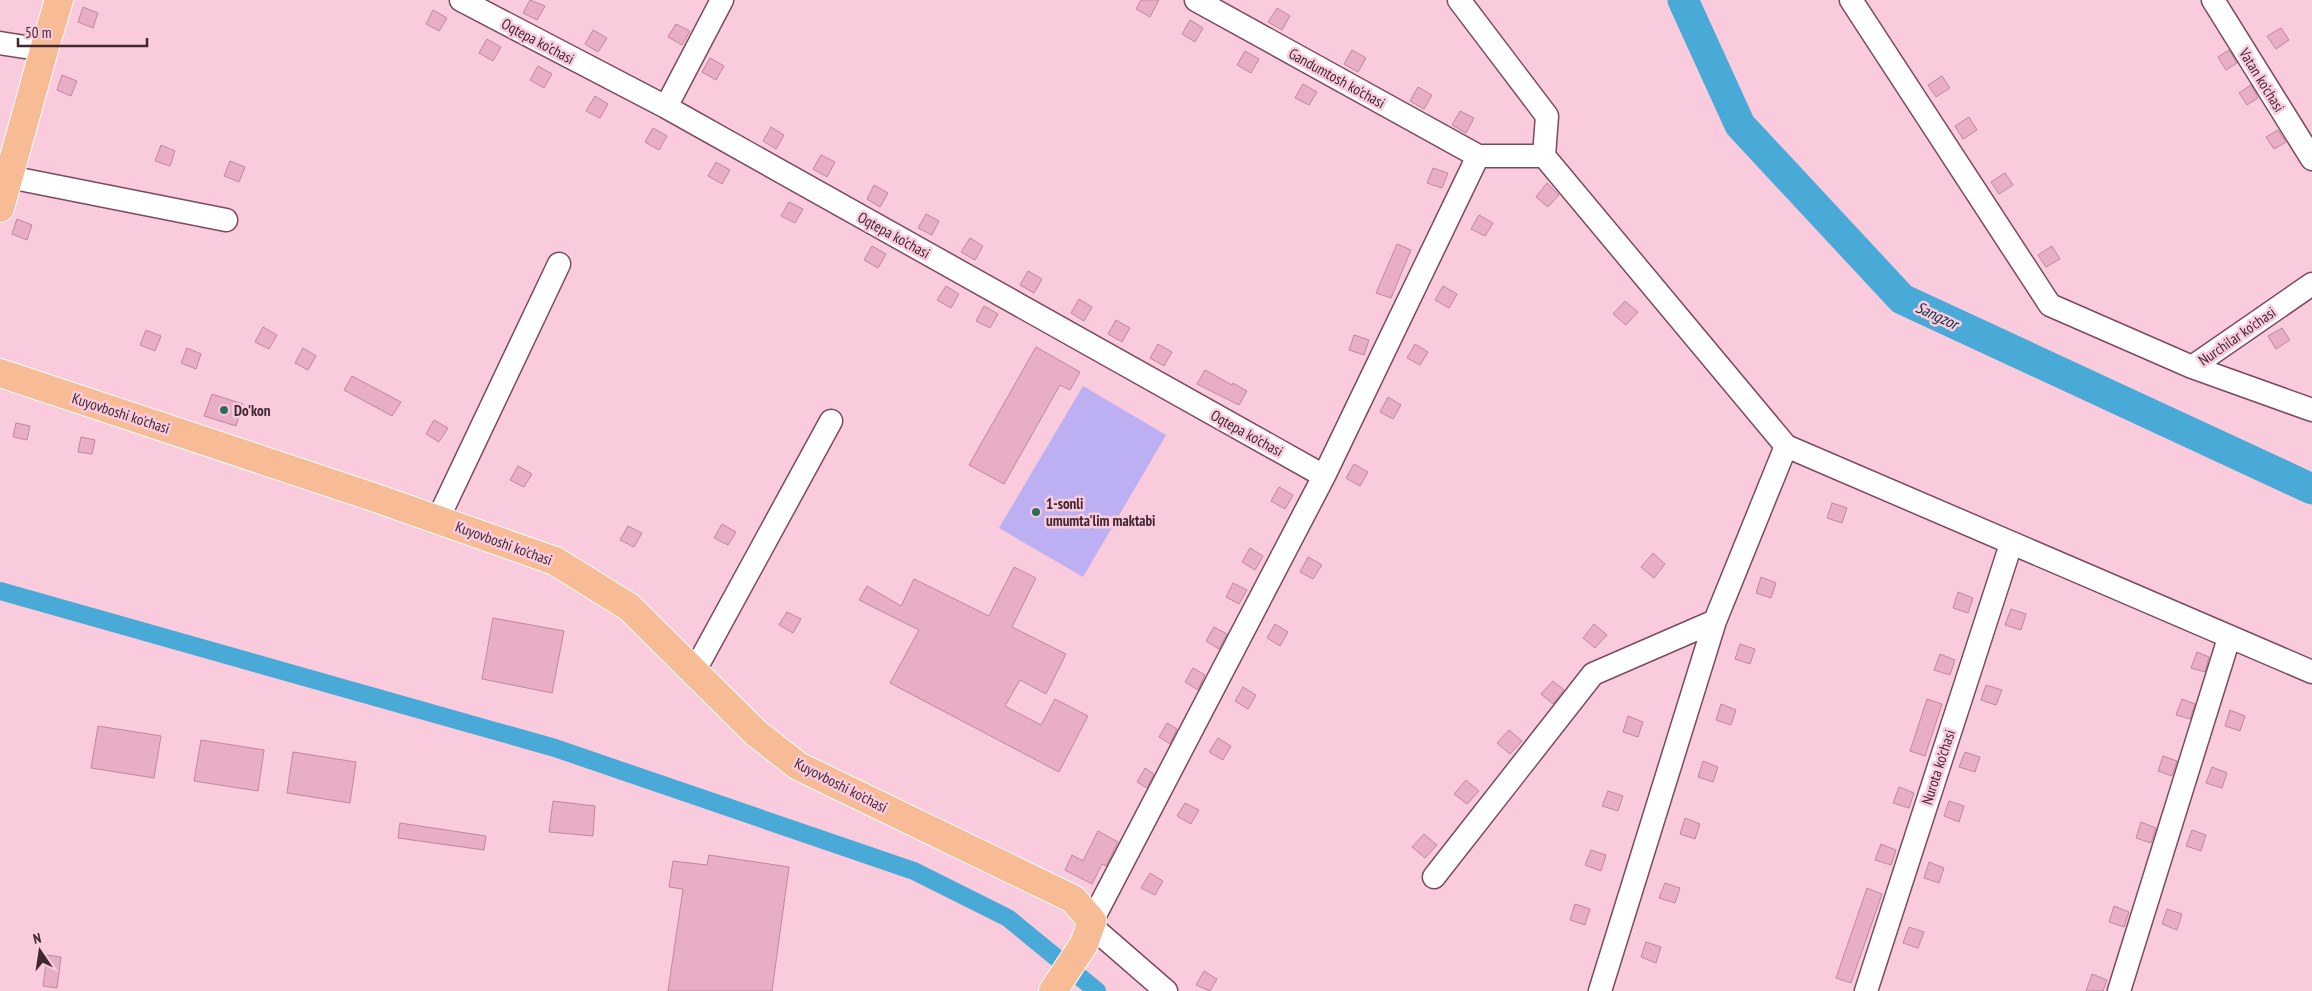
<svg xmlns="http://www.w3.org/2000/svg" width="2312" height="991" viewBox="0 0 2312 991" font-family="'PT Sans Narrow',sans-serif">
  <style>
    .green { fill: #bcaff2 }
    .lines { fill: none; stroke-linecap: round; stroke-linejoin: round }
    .canal { stroke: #49aad8; stroke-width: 18 }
    .river { stroke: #49aad8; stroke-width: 31 }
    .building { fill: #e8aec6; stroke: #bf889f }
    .minor-casing { stroke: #7c4a60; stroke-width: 25 }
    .major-casing { stroke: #fff; stroke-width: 30 }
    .minor { stroke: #fff; stroke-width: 22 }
    .major { stroke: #f7bc96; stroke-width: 28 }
    .poi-dot { fill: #2b6c5a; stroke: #facbdd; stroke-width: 2 }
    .labels { text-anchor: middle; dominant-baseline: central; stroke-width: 5; stroke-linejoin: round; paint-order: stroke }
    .street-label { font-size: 15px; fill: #3f2832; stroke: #facbdd }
    .poi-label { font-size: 15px; font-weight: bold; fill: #3f2832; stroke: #facbdd; text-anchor: start }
    .water-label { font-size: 16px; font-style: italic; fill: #053245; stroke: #facbdd }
  </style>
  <rect width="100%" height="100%" fill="#facbdd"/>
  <!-- green -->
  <path class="green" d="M1083 386 1166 435 1083 577 999 528Z"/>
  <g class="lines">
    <!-- canal -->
    <path class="canal" d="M0 591 555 748 914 871 1008 918 1097 991"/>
    <!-- river -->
    <path class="river" d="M1683 0 1740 125 1902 299 2312 489"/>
  </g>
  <!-- building -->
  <path class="building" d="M530 0 545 6 537 20 523 13Z
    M1141 0H1159L1150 17 1136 9Z
    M83 7 98 13 93 28 78 22Z
    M1277 8 1290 16 1282 30 1268 22Z
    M433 10 447 18 439 31 426 24Z
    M1190 20 1203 28 1195 42 1182 34Z
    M676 24 690 31 682 45 668 37Z
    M2281 28 2289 40 2276 49 2267 36Z
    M593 30 607 38 598 52 585 44Z
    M487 39 501 47 493 61 479 53Z
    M1352 50 1366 58 1358 72 1344 64Z
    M2229 50 2237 63 2226 70 2218 57Z
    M1245 51 1259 59 1251 73 1237 65Z
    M710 58 724 66 716 80 702 72Z
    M538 66 552 74 544 88 530 80Z
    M62 75 77 81 71 96 57 90Z
    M1942 76 1950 88 1936 97 1928 85Z
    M1303 84 1317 92 1309 105 1295 98Z
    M2251 85 2258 98 2247 105 2239 93Z
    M1418 87 1432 95 1424 109 1410 101Z
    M595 96 608 104 600 118 586 111Z
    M1460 111 1474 118 1466 133 1452 125Z
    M1969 117 1977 130 1963 139 1955 126Z
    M771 127 784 135 776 149 763 141Z
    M653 128 667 136 659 150 645 142Z
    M2278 130 2286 142 2274 149 2266 137Z
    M161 145 175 151 170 166 155 161Z
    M821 155 835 162 827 177 813 169Z
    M230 161 245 167 239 182 224 176Z
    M716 162 730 170 722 184 708 176Z
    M1433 168 1448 173 1442 188 1427 183Z
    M2005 173 2013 185 1999 194 1991 182Z
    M1547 183 1559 195 1548 207 1536 197Z
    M874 185 888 193 880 207 867 199Z
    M789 202 803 209 795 223 781 216Z
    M926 214 939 221 932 235 918 228Z
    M1479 215 1493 223 1485 236 1471 229Z
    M17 219 32 225 27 240 12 234Z
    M970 238 983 246 975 260 961 252Z
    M1397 244 1411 250 1391 298 1376 293Z
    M872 246 886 254 878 268 864 260Z
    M2052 246 2060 259 2046 267 2038 255Z
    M1028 271 1042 279 1034 293 1020 285Z
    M946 286 959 294 951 308 937 300Z
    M1443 286 1457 294 1449 308 1435 300Z
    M1079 299 1092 307 1084 321 1071 313Z
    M1625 301 1638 312 1626 325 1613 314Z
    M984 306 998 314 990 328 976 321Z
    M1116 320 1130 328 1122 342 1108 334Z
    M263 327 277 335 269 349 255 342Z
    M2282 328 2290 340 2276 349 2268 336Z
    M146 330 161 336 155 351 140 345Z
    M1354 335 1369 340 1364 355 1349 350Z
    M1158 344 1172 352 1164 366 1150 358Z
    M1415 344 1428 352 1420 365 1407 358Z
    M1036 347 1080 372 1070 390 1060 385 1004 484 969 465Z
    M187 348 201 354 196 369 181 363Z
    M303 348 316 356 308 370 295 363Z
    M1205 370 1232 385 1233 383 1247 391 1239 405 1197 384Z
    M352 376 401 402 392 416 344 390Z
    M212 394 243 404 236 426 204 416Z
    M1388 397 1401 405 1393 419 1380 412Z
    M434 420 448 428 439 442 426 434Z
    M16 423 30 426 27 440 13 437Z
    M81 437 95 440 92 454 78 452Z
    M1354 464 1368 472 1360 486 1346 478Z
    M518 466 532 474 524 487 510 480Z
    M1279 487 1293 495 1285 509 1271 501Z
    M1832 503 1847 508 1842 523 1827 518Z
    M722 524 736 532 728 545 714 538Z
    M628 526 642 533 634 547 620 540Z
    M1250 548 1263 556 1255 570 1242 562Z
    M1653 553 1665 564 1654 578 1641 567Z
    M1308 557 1322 565 1313 579 1300 572Z
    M1014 567 1036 578 1012 627 1066 654 1046 694 1020 680 1005 706 1041 725 1055 699 1088 716 1059 772 890 683 919 630 859 600 867 586 901 606 914 579 989 616Z
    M1761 577 1776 583 1771 598 1756 593Z
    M1233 583 1247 590 1239 604 1226 597Z
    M1958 592 1973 598 1968 613 1953 608Z
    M2011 609 2026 614 2021 630 2005 625Z
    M787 612 801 619 793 633 779 625Z
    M493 618 564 631 552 693 482 679Z
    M1275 624 1288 632 1280 646 1267 638Z
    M1594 624 1607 635 1595 648 1583 638Z
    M1214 627 1227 634 1219 649 1206 641Z
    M1740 644 1755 649 1750 664 1735 659Z
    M2197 652 2209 657 2205 672 2191 668Z
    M1940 654 1955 660 1950 675 1934 670Z
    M1193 668 1205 675 1198 690 1185 682Z
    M1553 681 1564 690 1553 704 1541 694Z
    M1986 685 2002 690 1996 705 1981 700Z
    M1243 687 1256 695 1248 709 1235 701Z
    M1927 699 1942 704 1925 756 1910 751Z
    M2182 699 2195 704 2190 719 2176 715Z
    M1721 704 1736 710 1731 725 1716 720Z
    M2230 710 2245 716 2240 731 2225 726Z
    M1628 716 1643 722 1638 737 1623 732Z
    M1167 723 1177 729 1170 744 1159 737Z
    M98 726 161 736 154 778 91 768Z
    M1509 730 1522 741 1510 754 1497 743Z
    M1218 738 1231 746 1223 760 1209 752Z
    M201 740 264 750 258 791 194 781Z
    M293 752 356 762 350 803 287 793Z
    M1965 752 1980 757 1975 772 1959 767Z
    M2163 756 2177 761 2172 776 2158 771Z
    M1703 761 1718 767 1713 782 1698 777Z
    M2212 767 2227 773 2222 788 2206 783Z
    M1145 768 1154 774 1147 788 1137 782Z
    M1466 780 1479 791 1467 804 1454 794Z
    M1899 787 1914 793 1909 808 1893 803Z
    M1608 791 1623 796 1618 811 1602 806Z
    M553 801 595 806 593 836 549 832Z
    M1949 801 1964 806 1959 822 1944 816Z
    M1185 803 1199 810 1191 824 1177 816Z
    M1685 818 1700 824 1695 839 1680 834Z
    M2141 822 2156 828 2151 843 2136 838Z
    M400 823 486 836 484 850 398 838Z
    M2192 830 2206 835 2201 851 2186 846Z
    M1098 831 1118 842 1106 866 1102 864 1092 884 1065 870 1072 855 1083 861Z
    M1424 834 1437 845 1425 858 1412 847Z
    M1881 844 1896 850 1891 865 1875 860Z
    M1591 850 1606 855 1601 871 1585 865Z
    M709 855 789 867 772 991H668L683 889 669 887 673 861 707 865Z
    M1929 862 1944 868 1939 883 1924 878Z
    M1150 873 1163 881 1155 895 1141 888Z
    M1665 883 1680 888 1675 903 1659 898Z
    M1867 888 1882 894 1851 983 1836 978Z
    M1575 904 1590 909 1585 925 1570 920Z
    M2114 906 2129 912 2124 927 2109 922Z
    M2167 909 2182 914 2177 930 2162 924Z
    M1909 927 1924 932 1918 948 1903 943Z
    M1646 942 1661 947 1656 963 1641 957Z
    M47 955 61 957 57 988 43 986Z
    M1204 971 1217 979 1210 991 1196 985Z
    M2092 974 2107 980 2103 991H2086Z"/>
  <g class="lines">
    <defs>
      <path id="minor" d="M461 0 666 107 1324 476
        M1196 0 1478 156H1544L1786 446 2312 672
        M1459 0 1547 116 1544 156
        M1851 0 2050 305 2192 367
        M2213 0 2312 159
        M0 43 44 50
        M666 107 722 0
        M9 177 226 220
        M2312 284 2192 367 2312 410
        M438 519 559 264
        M694 672 831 421
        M1434 877 1593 674 1715 621
        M1092 921 1324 476 1478 156
        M1090 925 1166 991
        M1600 991 1715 621 1786 446
        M1866 991 2011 544
        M2119 991 2229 638"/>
      <path id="major" d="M0 208 44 50 59 0
        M0 373 373 497 555 561 629 607 756 733 798 766 1073 899 1092 921 1084 944 1053 991"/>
    </defs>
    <!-- minor casing -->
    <use href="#minor" class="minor-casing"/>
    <!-- major casing -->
    <use href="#major" class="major-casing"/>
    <!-- minor -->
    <use href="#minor" class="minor"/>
    <!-- major -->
    <use href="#major" class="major"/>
  </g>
  <!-- markers -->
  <g class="poi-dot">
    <circle cx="224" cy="410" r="5"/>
    <circle cx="1036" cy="512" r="5"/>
  </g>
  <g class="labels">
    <!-- street labels -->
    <g class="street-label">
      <text transform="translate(538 41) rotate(28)">Oqtepa ko'chasi</text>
      <text transform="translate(1337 78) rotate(29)">Gandumtosh ko'chasi</text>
      <text transform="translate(2262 80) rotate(58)">Vatan ko'chasi</text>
      <text transform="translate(894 235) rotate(29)">Oqtepa ko'chasi</text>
      <text transform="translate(2237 336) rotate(-35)">Nurchilar ko'chasi</text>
      <text transform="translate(121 413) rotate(18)">Kuyovboshi ko'chasi</text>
      <text transform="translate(1247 433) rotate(29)">Oqtepa ko'chasi</text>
      <text transform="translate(504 543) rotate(20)">Kuyovboshi ko'chasi</text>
      <text transform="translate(1938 767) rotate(-72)">Nurota ko'chasi</text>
      <text transform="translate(841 785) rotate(27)">Kuyovboshi ko'chasi</text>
    </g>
    <!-- poi labels -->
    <g class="poi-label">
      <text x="234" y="410">Do'kon</text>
      <text x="1046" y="503">1-sonli<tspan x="1046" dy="17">umumta'lim maktabi</tspan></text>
    </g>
    <!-- water labels -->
    <g class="water-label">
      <text transform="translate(1937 315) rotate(25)">Sangzor</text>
    </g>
  </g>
  <!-- north arrow -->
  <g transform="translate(40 951) rotate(347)" stroke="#facbdd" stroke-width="4" paint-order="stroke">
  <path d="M0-4L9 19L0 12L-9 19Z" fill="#3f2832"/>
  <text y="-8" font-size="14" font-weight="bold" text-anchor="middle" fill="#3f2832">N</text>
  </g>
  <!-- scale -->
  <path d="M18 38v8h129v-8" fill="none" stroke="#3f2832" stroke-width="2.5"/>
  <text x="25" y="38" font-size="15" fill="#3f2832" stroke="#facbdd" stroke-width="4" paint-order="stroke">50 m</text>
</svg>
